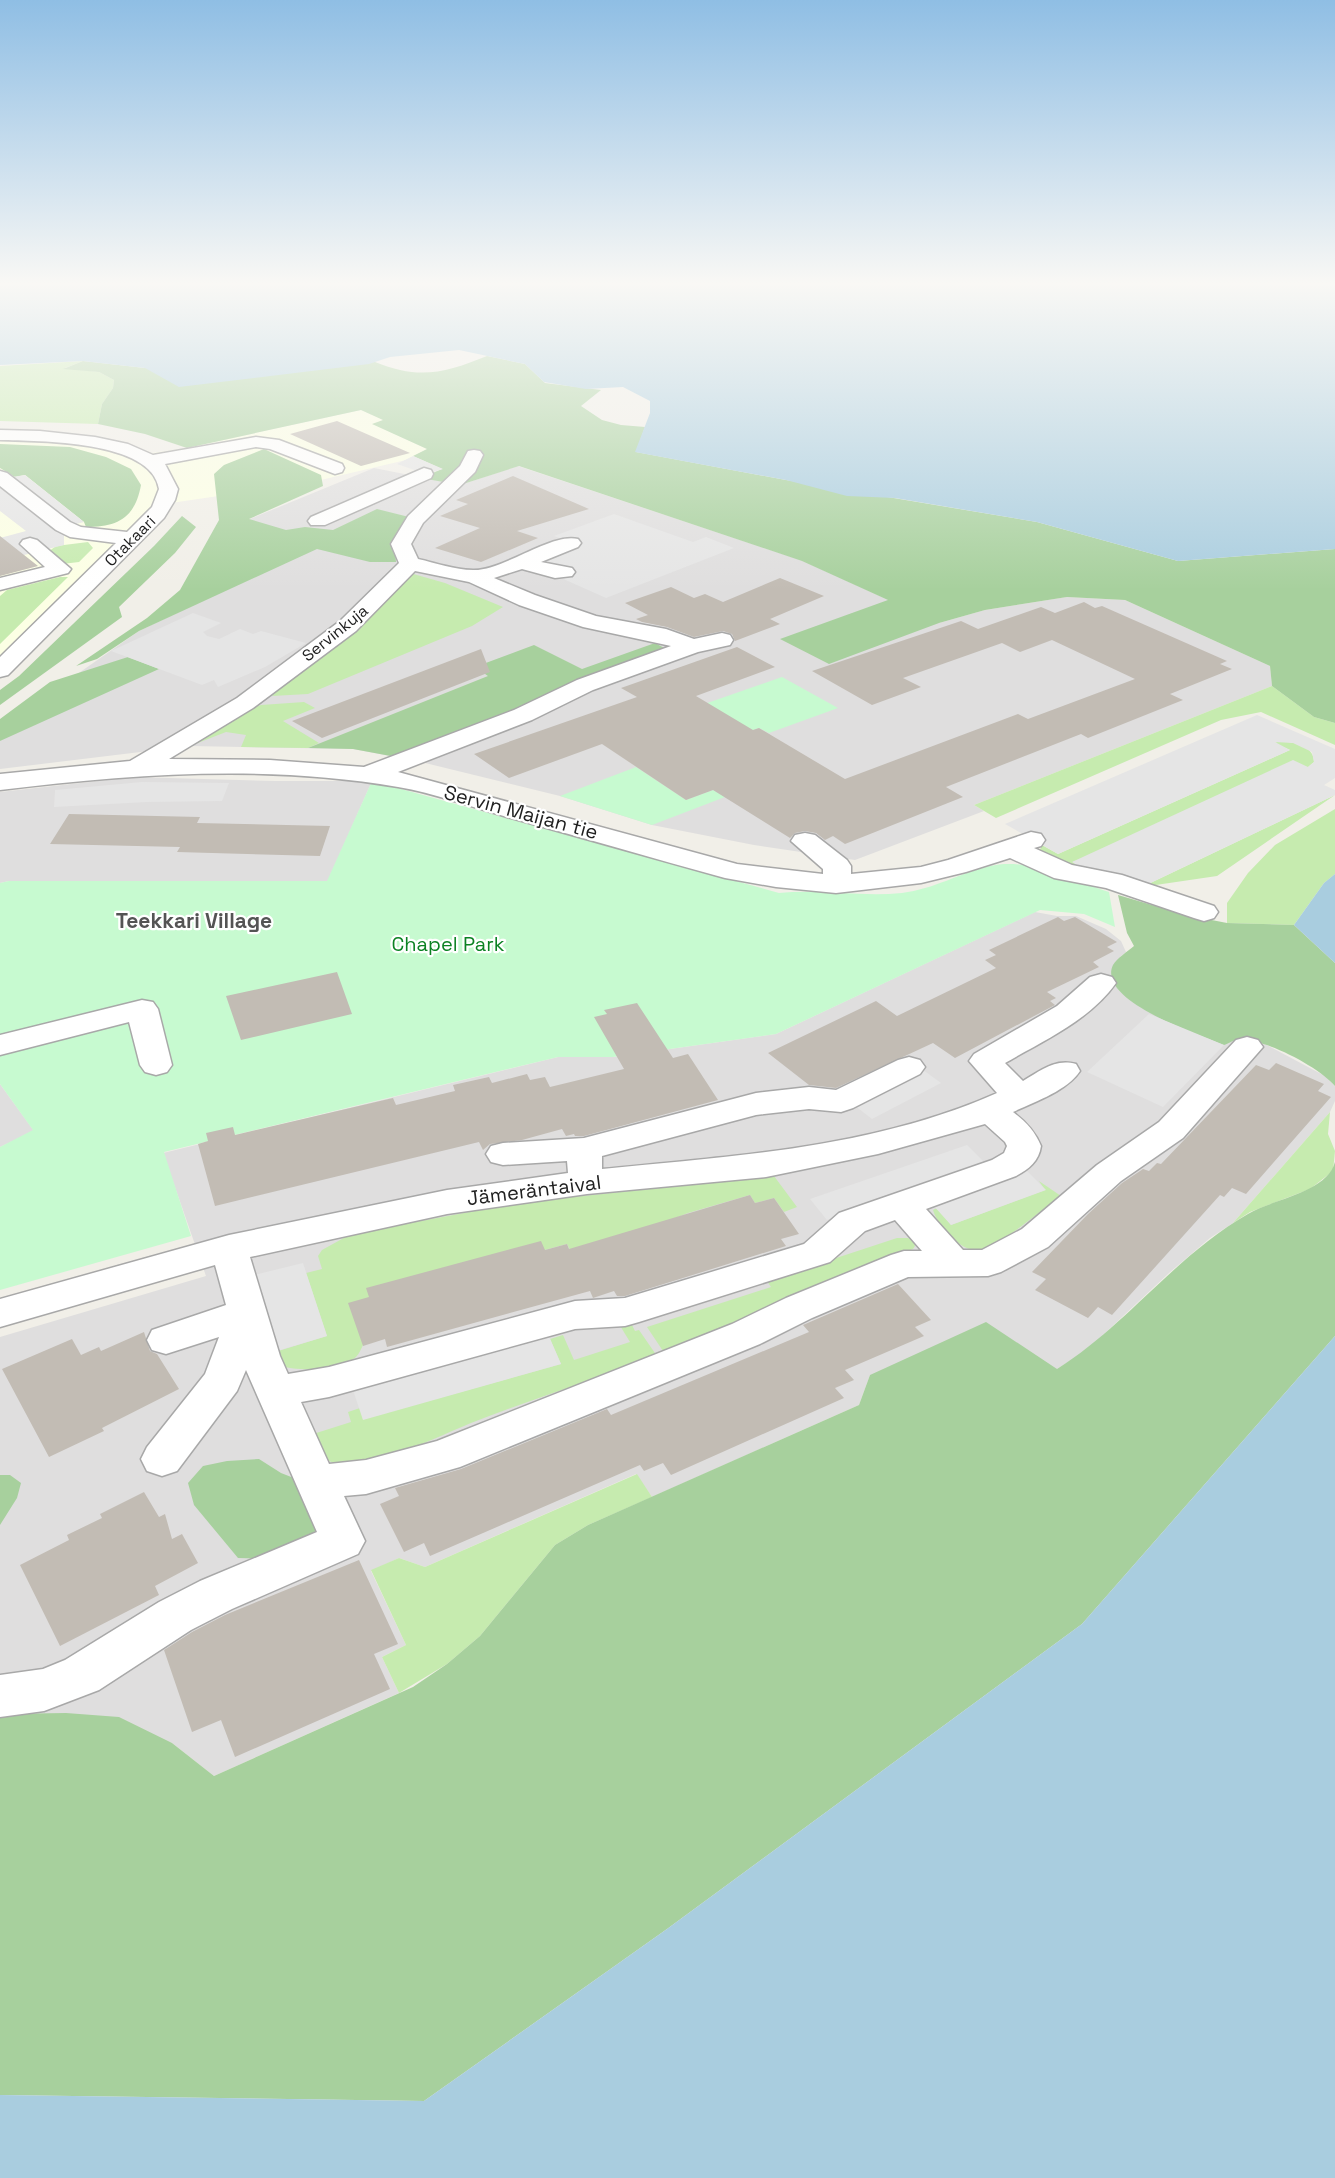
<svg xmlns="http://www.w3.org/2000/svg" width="1335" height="2178" viewBox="0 0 1335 2178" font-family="'Space Grotesk',sans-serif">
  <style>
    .residential { fill: #dfdede }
    .education { fill: #fcffe4 }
    .grass { fill: #c6ebaf }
    .forest { fill: #a7d09d }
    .park { fill: #c7fad0 }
    .parking { fill: #e5e5e5 }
    .water { fill: #a9cddf }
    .building { fill: #c2bcb4 }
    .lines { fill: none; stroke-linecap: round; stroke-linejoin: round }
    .minor-casing { stroke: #a8a8a8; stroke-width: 3 }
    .minor { fill: #fff; fill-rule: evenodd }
    .labels { text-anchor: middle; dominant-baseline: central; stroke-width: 4.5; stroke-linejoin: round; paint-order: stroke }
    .far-street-label { font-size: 16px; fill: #212121; stroke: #fff }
    .street-label { font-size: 20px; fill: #212121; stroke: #fff }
    .park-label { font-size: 20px; fill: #0c8223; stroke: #fff }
    .neighbourhood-label { font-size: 21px; font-weight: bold; fill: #545454; stroke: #fff }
  </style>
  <rect width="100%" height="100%" fill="#f1efe8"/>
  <!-- residential -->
  <path class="residential" d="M518 466 803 561 939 623 985 610 1067 597 1125 600 1270 666 1272 686 974 805 984 811 855 860 754 845 652 825 560 796 417 761 353 749 190 746 0 769V728L139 631 288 560 211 535 374 468 460 485Z
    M134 777 275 781H372L328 881H9L0 883V792Z
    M1035 912 1057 916H1076L1106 929 1121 941 1126 952 1120 957 1237 1040 1265 1044 1327 1077 1335 1086V1101L1330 1112 1233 1223 1210 1238 1169 1273 1087 1350 1057 1369 870 1375 859 1405 652 1497 636 1474 425 1567 399 1558 371 1571 406 1645 382 1657 399 1693 214 1776 172 1743 0 1714V1337L206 1276 163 1153 558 1057H613L776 1034Z
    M0 1084 34 1131 0 1147Z"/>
  <!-- education -->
  <path class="education" d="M361 410 384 420 373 424 427 449 406 460 308 483 164 504 0 670V435H27L138 455 187 448Z"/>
  <!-- grass -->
  <path class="grass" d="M83 361 65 368 99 372 114 380 113 388 102 404 98 424 0 421V366Z
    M88 542 93 548 79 562 62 564 48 552 56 546Z
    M410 573 445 583 503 607 472 626 308 694 272 696 279 688 360 629Z
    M60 577H68L0 644V596L7 590Z
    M1272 686 1314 717 1335 723V745L1261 712 1221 720 996 818 974 805Z
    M304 702 315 708 283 721 319 743 308 748 241 747 246 735 226 732 190 746 249 709 261 705Z
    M1277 742C1292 741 1314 745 1314 762L1308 767 1073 862 1088 872 1039 852 1042 845 1058 854 1290 750 1274 743Z
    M1335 795 1217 876 1142 887Z
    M1335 809V874L1324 883 1294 925 1227 923V903L1248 873 1275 845Z
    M1330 1112 1328 1134 1335 1151 1333 1171 1310 1189 1250 1212 1233 1223Z
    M774 1176 797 1207 784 1212 774 1198 755 1203 750 1195 688 1213 574 1258 567 1244 369 1297 363 1345C361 1349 359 1354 356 1357 341 1370 300 1372 282 1366L275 1352 327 1336 306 1273 322 1269 318 1256 322 1250 351 1234 480 1210 535 1201Z
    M1039 1181 1061 1196C1047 1206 994 1250 980 1251 969 1251 958 1244 951 1237 943 1229 936 1220 933 1210L937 1208 951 1225 1045 1190Z
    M897 1238H908L914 1242 915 1246 913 1249 837 1277 665 1354 647 1327 771 1287 764 1277 815 1265Z
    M630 1321 635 1331 639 1330 657 1356C595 1379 533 1399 471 1423 442 1435 375 1467 346 1466 326 1465 318 1450 310 1435L351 1422 348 1412 360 1408 363 1419 561 1364 550 1339 563 1335 574 1360 630 1342 619 1324Z
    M637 1474 652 1497 588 1525 555 1545 480 1636 447 1664 399 1693 382 1657 406 1645 371 1570 399 1558 425 1567Z"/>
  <!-- forest -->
  <path class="forest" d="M487 356 525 364 545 383 601 390 581 406 602 420 621 425 645 427 636 452 786 480 1037 522 1178 561 1335 549V723L1314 717 1272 686 1270 666 1125 600 1067 597 985 610 939 623 829 664 780 639 888 600 802 561 519 466 460 485 421 478 442 469 413 456 427 449 372 424 383 420 361 410 187 448 145 434 98 424 102 404 113 388 114 380 99 372 63 369 83 361 145 368 375 362C419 380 445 373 487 356Z
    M0 444 70 447 106 457 131 469 141 485C135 518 118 527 86 527L84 522 25 475 15 477 0 468Z
    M264 449 321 475 323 486 249 519 286 530 305 527 333 530 377 509 409 517 394 538 396 562H370L317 549 139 631 97 659 76 666 147 618 180 590 219 520 214 474 224 465Z
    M182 516 196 527 175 553 119 607 122 617 0 705V690L19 676 154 546Z
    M655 643 668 650 396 757 353 749 308 748 488 676 475 667 534 645 582 669Z
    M128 657 159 669 0 741V719L50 682Z
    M1118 895 1186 915 1227 923 1294 925 1335 963V1086C1319 1067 1263 1037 1237 1040 1233 1040 1228 1044 1224 1045 1200 1035 1096 1001 1113 965 1117 958 1127 952 1134 946L1127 933Z
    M1335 1162V1336L1082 1624 667 1929 424 2101 0 2095V1714L66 1713 119 1717 172 1743 214 1776 413 1687 447 1664 480 1636 555 1545 588 1525 859 1405 870 1375 986 1322 1057 1369C1127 1325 1176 1255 1248 1214 1272 1199 1327 1193 1335 1162Z
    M259 1459 281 1473 304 1482 320 1521 314 1535 267 1559 238 1558 194 1505 188 1483 203 1466 227 1461Z
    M0 1475H10L21 1483 17 1498 0 1525Z"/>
  <!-- park -->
  <path class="park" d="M782 677 838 708 769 733 759 728 753 730 670 716Z
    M636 767 686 800 713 790 725 797 652 825 560 796Z
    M372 781 779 893C820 889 861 897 902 893 934 889 960 873 990 866 1029 857 1072 880 1109 892L1115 927 1084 914 1040 910 776 1034 613 1057H558L164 1152 191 1236 0 1290V1147L33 1130 0 1084V883L9 881H327Z"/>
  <!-- parking -->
  <path class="parking" d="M413 456 443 469 426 474 397 464Z
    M25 475 84 522 64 527V545L0 561V538L26 531 0 511V479Z
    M614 514 693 542 706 537 734 548 606 598 561 578 571 574 532 557 570 542 554 536Z
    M193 613 221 623 203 632 207 636 219 639 240 629 253 634 261 631 306 643 265 667 218 687 214 680 202 685 111 651Z
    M1257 715 1335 749V778L1324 785 1335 790V795L1142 887 1088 872 1072 862 1293 760 1308 767 1314 762 1312 752 1293 743 1275 742 1290 750 1058 854 1005 824Z
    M142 782 229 783 222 801 147 802 54 807 55 790Z
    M1149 1014 1224 1045 1163 1107 1087 1072Z
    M919 1067 941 1083 872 1119 850 1102Z
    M967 1145 986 1164 827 1220 810 1199Z
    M1025 1169 1046 1190 951 1225 932 1204Z
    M303 1263 327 1336 260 1356 238 1279Z
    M548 1334 561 1364 363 1420 352 1387Z"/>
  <!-- water -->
  <path class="water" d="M0 285H1335V549L1178 561 1037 522 895 498 847 496 786 480 635 452 650 413V401L623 387 586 389 544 382 525 364 459 350 390 357 369 364 179 387 145 368 83 361 0 365Z
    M1335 874V963L1294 925 1324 883Z
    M1335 1336V2178H0V2095L424 2101 667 1929 1082 1624Z"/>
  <!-- building -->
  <path class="building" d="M337 421 410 453 361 466 290 434Z
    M513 476 589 509 517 531 538 538 481 562 435 548 480 528 440 516 468 504 456 500Z
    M0 536 38 566 0 576Z
    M780 578 824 596 770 619 780 624 735 641 732 634 723 631 694 637 667 627 642 622 636 619 648 615 625 603 671 587 694 598 705 594 723 602Z
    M1084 602 1095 608 1102 606 1227 661 1220 664 1232 669 1170 694 1183 700 1088 738 1081 734 946 787 963 797 845 844 833 836 825 840 816 833 805 831 795 833 790 838 713 790 686 800 602 744 509 778 474 754 637 697 621 688 737 647 775 667 696 696 753 730 759 728 845 779 1018 714 1028 719 1135 679 1052 640 1020 652 1002 643 903 678 921 687 872 705 812 671 961 621 978 629 1041 607 1055 613Z
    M481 649 490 672 322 738 292 721Z
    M69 814 200 817 197 823 330 826 320 856 177 852 180 847 50 844Z
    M1058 917 1064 921 1075 917 1117 942 1107 947 1114 951 1093 962 1099 967 1047 992 1056 998 1050 1001 1055 1005 955 1058 933 1043 836 1088 809 1085 768 1053 876 1001 897 1016 996 968 985 960 996 955 989 950Z
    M337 972 352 1014 241 1040 226 996Z
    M637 1003 673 1058 688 1054 718 1100 584 1136H575L574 1134 566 1136 562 1129 522 1140 490 1144 483 1150 479 1142 215 1206 198 1144 208 1141 206 1133 233 1127 235 1135 393 1098 396 1105 455 1091 453 1085 489 1077 492 1083 527 1074 530 1080 545 1077 550 1087 624 1069 594 1017 607 1014 604 1010Z
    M1276 1063 1324 1084 1318 1091 1331 1097 1246 1194 1232 1188 1224 1197 1220 1195 1112 1315 1098 1307 1088 1318 1035 1290 1046 1279 1032 1272 1088 1214 1122 1183 1143 1169 1149 1171 1157 1163 1161 1164 1256 1065 1269 1070Z
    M750 1195 755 1203 774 1198 799 1234 781 1239 786 1246 625 1296H617L614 1291 593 1298 590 1291 387 1347 385 1339 363 1346 348 1303 369 1297 366 1288 541 1241 545 1250 567 1244 569 1249Z
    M898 1284 931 1320 915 1327 924 1336 845 1370 854 1380 835 1388 844 1398 671 1475 663 1463 644 1471 640 1465 430 1556 424 1543 404 1552 380 1504 399 1496 395 1488 461 1469 607 1409 611 1415 809 1332 803 1325Z
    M144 1332 150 1351 157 1354 179 1389 102 1428 104 1431 49 1457 2 1369 72 1339 81 1355 99 1347 101 1351Z
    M144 1492 159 1517 165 1514 172 1539 182 1534 198 1563 155 1586 159 1595 60 1646 20 1565 69 1540 67 1535 102 1518 100 1514Z
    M359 1560 398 1644 374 1654 390 1689 235 1757 221 1720 192 1732 164 1650 192 1632 225 1615Z"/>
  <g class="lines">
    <defs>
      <path id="minor" d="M0 430 40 431 95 437 128 444 153 455 256 437 279 440 342 464 344 468 342 472 335 474 270 449 256 447 165 464 178 489 175 500 164 518 8 675 0 677V657L116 543 70 537 56 530 0 486V471L7 473 70 522 81 527 127 532 152 507 159 489C152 440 38 441 0 440Z
        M474 450 480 451 483 455 475 472 423 523 411 544 418 559C436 563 455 570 473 570 503 571 552 532 578 539L581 543 578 547 541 562 572 568 575 572 572 576 555 578 522 569 494 578 535 595 596 616 666 629 694 639 722 633 730 635 733 640 730 645 698 652 593 690 532 720 398 772 737 864 823 874V869L791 841 795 835 805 833 815 835 847 860 851 866V874L921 867 948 860 1031 832 1041 834 1045 840 1041 846 1034 848 1072 865 1122 875 1214 906 1218 912 1214 918 1204 921 1194 918 1106 888 1054 878 1010 858 966 872 921 883 836 893 776 887 725 878C652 858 580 837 507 817 471 807 434 793 398 787 266 764 132 774 0 790V774L130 761 237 698 340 621 399 563 391 544 408 516 460 466 468 451ZM415 571 469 582 519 605 583 627 671 646 577 680 514 710 364 767 270 760 169 759 253 708 356 631Z
        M424 468 431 470 433 474 431 478 325 525H311L308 521 311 517Z
        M30 538 37 540 71 569 68 573 0 590V578L45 567 20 544 23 540Z
        M1101 974 1112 977 1116 983C1090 1020 1043 1041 1005 1063L1023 1081C1040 1071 1055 1058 1076 1064L1080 1071C1067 1091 1034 1102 1013 1112 1025 1121 1035 1131 1041 1146 1039 1161 1029 1169 1016 1176L926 1209 963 1250H982L1022 1229 1097 1165 1159 1122 1236 1040 1247 1037 1258 1040 1263 1047 1183 1138 1121 1181 1048 1247 1001 1272 988 1276 908 1277 812 1318 760 1344 460 1467 366 1494 344 1496 365 1541 358 1554 232 1609 191 1630 99 1690 44 1711 0 1717V1675L43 1669 65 1660 159 1602 200 1581 317 1532 246 1370 237 1391 177 1471 162 1476 147 1471 141 1459 147 1447 205 1374 219 1337 166 1354 152 1350 147 1340 152 1330 226 1305 215 1265 0 1327V1299L229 1235 447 1190 568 1173 567 1161 503 1165 491 1162 486 1154 491 1146 503 1143 584 1138 756 1093 809 1087 836 1090 898 1060 909 1057 920 1060 925 1067 920 1074 853 1108 841 1112 809 1109 756 1115 602 1156V1169C735 1156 873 1148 997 1093L969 1061 974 1054 1057 1006 1090 977ZM985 1124 1005 1142 1007 1146 1004 1153 992 1160 839 1213 804 1244 625 1298 575 1301 329 1367 288 1374 280 1356 250 1257 447 1214 587 1194 766 1177 878 1154ZM895 1220 922 1251H904L891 1255 786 1298 732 1324 437 1441 366 1460 329 1464 301 1402 329 1397 575 1329 625 1326 639 1322 830 1262 865 1231Z
        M142 1000 153 1002 158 1009 172 1065 167 1072 156 1075 145 1072 140 1065 129 1022 0 1055V1035Z"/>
    </defs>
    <!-- minor casing -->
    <use href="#minor" class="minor-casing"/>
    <!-- minor -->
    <use href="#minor" class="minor"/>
  </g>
  <!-- sky -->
  <linearGradient id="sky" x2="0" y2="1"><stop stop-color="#8fbee4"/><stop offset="0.48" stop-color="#f9f8f5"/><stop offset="1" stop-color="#f9f8f5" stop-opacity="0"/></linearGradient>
  <rect width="1335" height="590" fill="url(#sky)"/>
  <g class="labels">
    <!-- far-street labels -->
    <g class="far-street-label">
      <text transform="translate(130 541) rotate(-45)">Otakaari</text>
      <text transform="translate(335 633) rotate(-39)">Servinkuja</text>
    </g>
    <!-- street labels -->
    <g class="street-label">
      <text transform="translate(521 812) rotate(15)">Servin Maijan tie</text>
      <text transform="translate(534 1190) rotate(-7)">Jämeräntaival</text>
    </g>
    <!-- park labels -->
    <g class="park-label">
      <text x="448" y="944">Chapel Park</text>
    </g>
    <!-- neighbourhood labels -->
    <g class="neighbourhood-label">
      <text x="194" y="920">Teekkari Village</text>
    </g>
  </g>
</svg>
